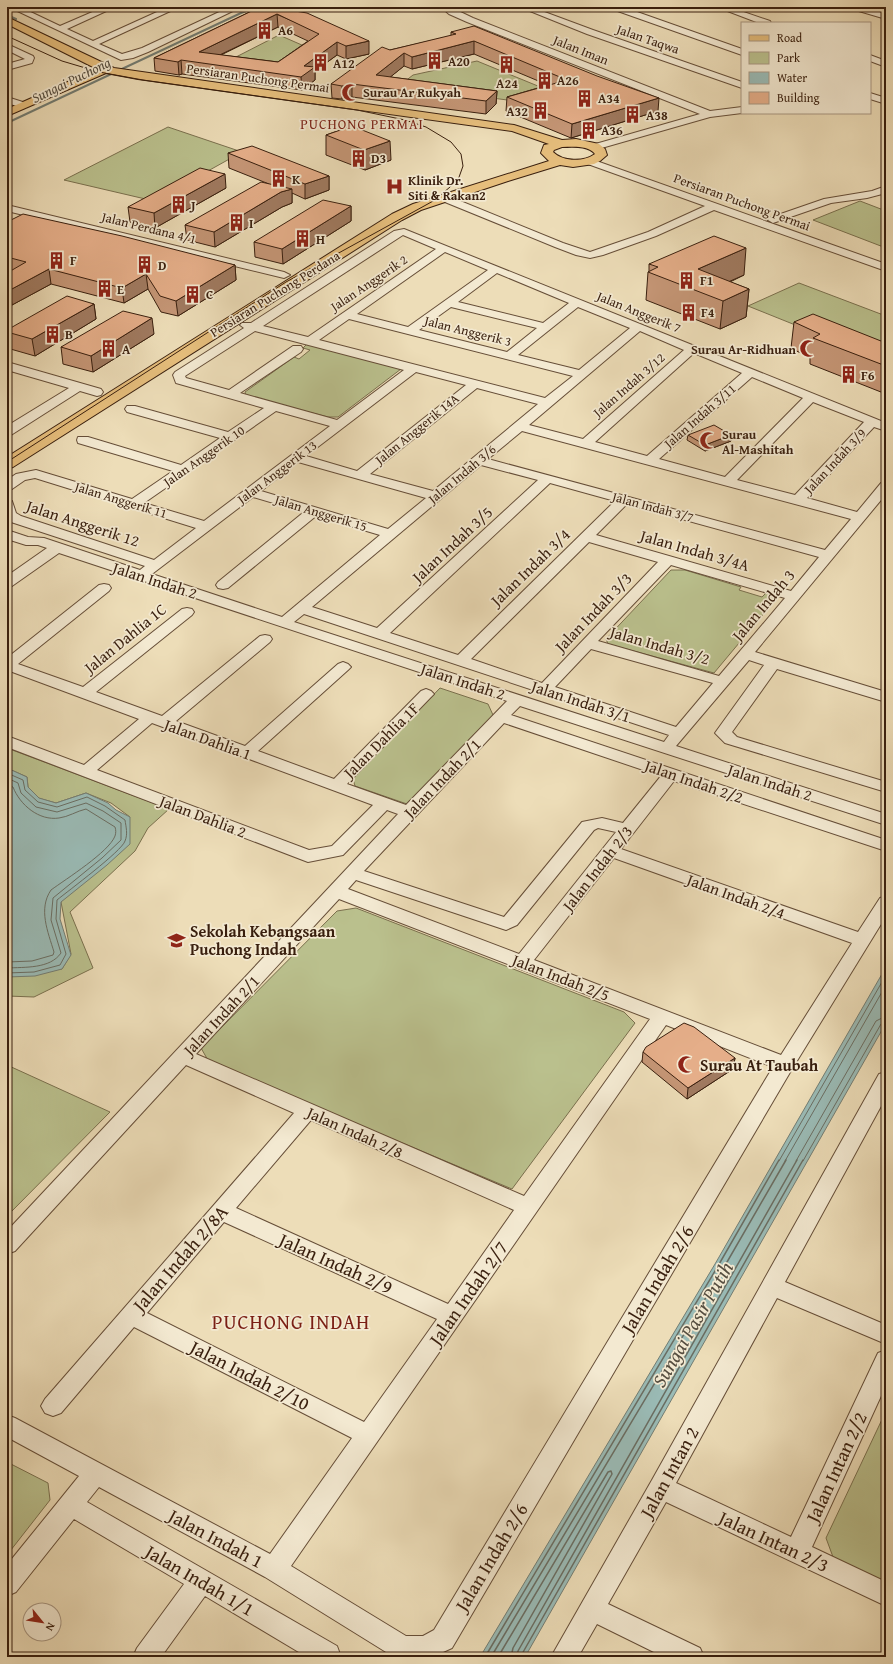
<svg xmlns="http://www.w3.org/2000/svg" width="893" height="1664" viewBox="0 0 893 1664" font-family="'Gentium Book Plus',serif">
  <style>
    .green { fill: #bac08d; stroke: #7a704e }
    .water { fill: #9abbb6; stroke: #737d73 }
    .lines { fill: none; stroke-linecap: round; stroke-linejoin: round }
    .shore-far1 { stroke: #6a6d62; stroke-width: 1 }
    .shore { stroke: #6a6d62; stroke-width: 1.5 }
    .stream { stroke: #737d73; stroke-width: 2 }
    .minor-casing { stroke: #664e38; stroke-width: 2 }
    .major-casing { stroke: #391f0e; stroke-width: 2 }
    .minor { fill: #f3e9d1; fill-rule: evenodd }
    .major { fill: #e6be7c; fill-rule: evenodd }
    .tram { stroke: #391f0e; stroke-width: 1 }
    .wall { fill: #c59676; stroke: #391f0e; fill-rule: evenodd }
    .shaded-wall { fill: #a07a60; stroke: #391f0e }
    .building { fill: #e5ae89; stroke: #391f0e; fill-rule: evenodd }
    .labels { text-anchor: middle; dominant-baseline: central; stroke-width: 3.5; stroke-linejoin: round; paint-order: stroke }
    .far-poi-label { font-size: 13px; font-weight: bold; fill: #391f0e; stroke: #f3e9d1; text-anchor: start }
    .far-street-label { font-size: 13px; fill: #391f0e; stroke: #f3e9d1 }
    .far-water-label { font-size: 14px; font-style: italic; fill: #564e40; stroke: #f3e9d1 }
    .far-neighbourhood-label { font-size: 14px; letter-spacing: 1px; fill: #7a1f14; stroke: #f3e9d1 }
    .street-label { font-size: 16px; fill: #391f0e; stroke: #f3e9d1 }
    .poi-label { font-size: 16px; font-weight: bold; fill: #391f0e; stroke: #f3e9d1; text-anchor: start }
    .near-street-label { font-size: 19px; fill: #391f0e; stroke: #f3e9d1 }
    .near-neighbourhood-label { font-size: 20px; letter-spacing: 1px; fill: #7a1f14; stroke: #f3e9d1 }
    .near-water-label { font-size: 20px; font-style: italic; fill: #564e40; stroke: #f3e9d1 }
  </style>
  <rect width="100%" height="100%" fill="#edddb8"/>
  <filter id="stains"><feTurbulence type="fractalNoise" baseFrequency=".005" numOctaves="4"/><feColorMatrix values="0 0 0 0 .2 0 0 0 0 .09 0 0 0 0 .02 0 0 0 .5 -.17"/></filter>
  <radialGradient id="worn" r=".72"><stop offset=".6" stop-color="#630" stop-opacity="0"/><stop offset="1" stop-color="#630" stop-opacity=".3"/></radialGradient>
  <!-- green -->
  <path class="green" d="M279 35 311 49 280 63 236 57Z
    M477 61 550 91 515 101 399 86 413 75Z
    M168 127 242 152 154 201 64 180Z
    M860 201 886 211V248L813 220Z
    M799 283 886 316V343L865 353 748 306Z
    M307 344 401 369 338 417H328L246 396 245 392 294 357 299 359 310 350 303 348Z
    M671 570H685L741 587 739 590 762 597 768 591 780 594 714 673 608 644 606 639Z
    M440 688 488 704 493 715 407 804 355 786 353 779Z
    M7 748 169 809 148 828 135 851 70 912 93 968 34 997 7 996V975L62 969 71 954 61 902 130 817 111 803 86 793 56 803 38 798 28 787 27 777 7 768Z
    M356 908 624 1012 635 1023 512 1189 209 1062 201 1048 337 911Z
    M7 1065 110 1112 9 1214H7Z
    M886 1411V1583L833 1557 826 1538Z
    M7 1462 48 1483 50 1500 7 1555Z"/>
  <!-- water -->
  <path class="water" d="M7 768 27 777 28 787 39 798 56 803 86 793 108 803 116 810 130 817V844L107 865 61 902 60 919 71 955 62 969 35 976 7 977Z
    M886 967V1023L525 1657H480L715 1264Z"/>
  <g class="lines">
    <!-- shore-far1 -->
    <path class="shore-far1" d="M7 773 23 780 25 790 38 802 57 807 87 797 105 806 125 820C126 827 128 834 125 841 122 851 68 891 57 900L56 919 66 954 60 965 34 972 7 973
      M7 778 18 783 21 793 36 807 57 812 86 803 103 811 121 823V840L102 858 53 898 51 920 61 953C50 969 25 967 7 968
      M7 785 13 787C20 805 39 821 59 818 68 817 77 811 86 809L115 827C116 830 116 833 115 836 109 852 66 879 51 890 38 909 48 932 54 952L53 955 32 961 7 962
      M779 1161 886 975
      M785 1161 886 985
      M796 1161 876 1021 886 1016
      M803 1161 881 1024 886 1022"/>
    <!-- shore -->
    <path class="shore" d="M485 1657 718 1266 779 1160
      M491 1657 723 1269 786 1160
      M498 1657 608 1472 611 1471 612 1474 513 1648 511 1657
      M517 1657 518 1651 797 1160
      M522 1657V1654L803 1160"/>
    <!-- stream -->
    <path class="stream" d="M7 15 16 19
      M7 123 241 13 257 7"/>
    <defs>
      <path id="minor" d="M9 7H20L60 26 104 7H115L67 29 93 41 168 7H179L99 44 122 54 142 48 230 7H241L148 52 133 58 121 60Z
        M284 7H296L270 18H267L263 16Z
        M441 7H450L473 18 710 111 742 107V113L710 117 598 149H592L590 147 592 145 700 114 467 22 449 14Z
        M520 7H531L593 30 742 82V88L587 34Z
        M611 7H623L742 49V55L612 9Z
        M717 7H729L770 21 771 23H759Z
        M851 7H863L886 14V19L852 9Z
        M7 44 33 56 34 58 32 63 7 70V64L25 59 7 50Z
        M870 55 886 61V67L870 61Z
        M870 93 886 98V104L870 99Z
        M7 97 26 103 28 105 23 108 7 103Z
        M588 158 886 264V271L714 210 656 236 603 255 590 258 576 255 555 247 440 200 439 198 440 196H448L563 243 590 252 648 232 705 206 585 163 583 161Z
        M886 186V193L867 198 831 203 773 223 768 220 769 218 824 199 872 191Z
        M7 205 284 272 290 275 284 278 7 211Z
        M404 229 886 423V431L874 427 807 498 857 512 881 483 886 482V494L755 652 886 692V702L777 669 732 732 737 737 886 782V792L725 743 715 733 764 665 749 660 676 746 886 814V825L520 706 511 715 886 840V851L674 781 621 849 858 932 880 898 886 896V916L792 1069 452 1648 432 1657H394L265 1577 99 1487 87 1502 337 1646 341 1657H307L205 1596 161 1657H133L137 1648 184 1584 74 1519 16 1592 7 1596V1565L79 1476 7 1437V1415L15 1418 270 1554 352 1438 134 1327 61 1413 53 1416 45 1413 41 1406 45 1399 294 1113 186 1065 15 1251 7 1254V1231L398 814 387 810 343 855 308 862 7 747V736L84 765 139 719 7 670V658L99 585 104 584 109 585 111 588 109 591 18 664 83 687 182 609 187 608 192 609 194 612 192 615 96 692 162 716 260 636 265 635 270 636 272 639 270 642 176 721 245 746 338 664 343 662 348 664 351 667 348 670 258 751 334 779 421 691 426 689 431 691 434 694 431 697 347 784 406 805 507 701 59 553 12 586 7 587V576L47 548 38 545H26L7 539V530L28 537 44 538 140 570 145 566 11 522 7 519V500L12 501 16 513 21 516 154 560 196 528 35 478 25 480 12 489 7 490V480L16 474 36 470 132 499 173 471 78 443 77 440 78 437H88L181 465 220 438 127 412 125 409 127 406H135L228 432 264 408 176 383 173 375 175 372 244 328 240 325 242 323H251L394 231ZM403 235 436 249 308 337 263 326ZM445 252 488 270 408 327 357 314ZM497 273 569 303 543 323 458 302ZM451 307 537 328 507 352 419 330ZM578 307 630 328 579 370 518 355ZM349 319 573 376 545 398 319 340ZM255 331 404 370 337 420 240 393 301 352 303 349 301 346H293L229 390 186 378 185 376ZM640 331 684 350 583 439 529 425ZM694 353 742 373 647 456 595 442ZM416 372 466 385 357 471 306 456ZM752 377 803 398 725 477 659 459ZM477 388 538 404 433 491 370 474ZM813 402 864 422 795 495 737 480ZM276 411 330 426 204 521 144 503ZM522 431 851 519 825 550 488 459ZM298 462 426 498 388 529 261 491ZM481 465 538 480 377 628 312 607ZM550 483 615 501 458 655 390 633ZM253 497 304 512 218 582 216 585 218 588 223 589 228 588 316 516 380 535 282 617 152 574ZM627 504 819 557 791 591 596 535ZM589 542 658 562 542 683 471 659ZM671 565 785 598 719 676 598 641ZM304 614 669 735 664 742 294 622ZM591 649 713 683 676 727 555 687ZM152 723 373 805 332 846 309 850 97 770ZM504 723 661 776 623 823 602 818 582 822 504 917 364 871ZM598 828 616 832 519 954 348 889 356 880 506 930 517 925 594 830ZM614 858 852 943 781 1055 534 960ZM339 899 650 1019 524 1196 196 1054ZM666 1025 773 1067 434 1630 423 1636H406L291 1566ZM311 1120 514 1210 448 1304 236 1208ZM224 1222 437 1319 364 1422 147 1313Z
        M7 362 101 389 103 392 101 395 97 396 80 391 11 435 7 436V426L69 388 7 370Z
        M886 1072V1097L785 1282 886 1325V1344L777 1298 676 1483 791 1537 878 1353 886 1350V1385L812 1547 886 1582V1606L666 1502 608 1604 700 1648 704 1657H664L597 1624 578 1657H551L652 1480 879 1074Z"/>
      <path id="major" d="M7 17 114 68 514 125 562 140 576 139 599 144 605 149 607 155 600 161 594 164 573 167 560 165 508 181 421 210 402 220 13 467 7 469V457L392 214 413 204 549 161 541 153 544 145 549 144 512 131 138 79 106 73 7 116V109L97 69 7 24ZM562 147C573 147 588 145 595 154 584 162 563 162 553 152L554 150Z"/>
    </defs>
    <!-- minor casing -->
    <use href="#minor" class="minor-casing"/>
    <!-- major casing -->
    <use href="#major" class="major-casing"/>
    <!-- minor -->
    <use href="#minor" class="minor"/>
    <!-- major -->
    <use href="#major" class="major"/>
    <!-- tram -->
    <path class="tram" d="M7 36 62 61 99 72 143 80 357 110 405 120 426 127 451 142 461 154 463 166 458 180 435 200 286 282 7 462"/>
  </g>
  <!-- wall -->
  <path class="wall" d="M260 7 369 54 346 59 337 55 315 71V80L302 90 182 74 179 75 155 71 154 58ZM278 27 308 41 278 62 221 55Z
    M451 32 658 111 571 138 506 111 507 97 548 85 474 54 412 69 404 66 390 77 497 91 496 104 486 114 352 97 342 99 332 98 331 84 390 50 451 36Z
    M352 126 391 160 365 170 326 155V135Z
    M228 153 329 176V190L305 199 292 193V203L282 207 215 247 187 240 185 225 269 184 229 168Z
    M226 188 155 228 130 222 128 207Z
    M351 206V221L283 264 255 257 254 242Z
    M7 222 235 265 236 280 178 316 161 312 148 289 124 303 51 284 12 305 7 303V273L8 272H7Z
    M649 264 744 275 730 282 749 289 746 317 720 329 646 300 648 272 649 271Z
    M94 304 96 319 35 356 7 348V330Z
    M794 322 886 343V394L810 364V358L791 348Z
    M154 334 93 372 63 364 61 347Z
    M688 435H731V441L705 451 687 440Z
    M643 1052 735 1058 733 1069 687 1099 642 1062Z"/>
  <!-- shaded-wall -->
  <path class="shaded-wall" d="M277 14 278 27 203 63 199 52Z
    M369 41V54L346 59V46Z
    M474 41V54L412 69V57Z
    M337 42V55L315 71V80L302 90 301 77 304 66Z
    M404 53V66L378 87 376 75Z
    M181 60 182 74 179 75 178 62Z
    M352 84V97L342 99V86Z
    M497 91 496 104 486 114V101Z
    M659 98 658 111 571 138 572 124Z
    M390 141 391 160 365 170 364 150Z
    M225 174 226 188 155 228 154 213Z
    M329 176V190L305 199V184Z
    M292 189V203L282 207 215 247 214 232 281 192Z
    M351 206V221L283 264 282 249Z
    M746 248 744 275 703 293 698 269Z
    M235 265 236 280 178 316 176 301Z
    M49 269 51 284 12 305 10 290Z
    M146 274 148 289 124 303 122 288Z
    M749 289 746 317 720 329 723 301Z
    M94 304 96 319 35 356 32 339Z
    M152 318 154 334 93 372 91 356Z
    M731 435V441L705 451V445Z
    M735 1058 733 1069 687 1099 688 1088Z"/>
  <!-- building -->
  <path class="building" d="M260 7H271L307 13 369 41 346 46 337 42 304 66 315 67 301 77 181 60 178 62 154 58ZM277 14 319 34 278 62 199 52Z
    M474 26 597 76 659 98 572 124 507 97 567 80 474 41 412 57 404 53 376 75 497 91 486 101 352 84 342 86 331 84 382 47 390 50 456 34 451 32Z
    M352 126 390 141 364 150 326 135Z
    M252 146 329 176 305 184 228 153Z
    M200 168 225 174 154 213 128 207Z
    M261 182 292 189 281 192 214 232 185 225Z
    M323 200 351 206 282 249 254 242Z
    M23 214 122 236 235 265 176 301 160 296 146 274 122 288 49 269 10 290 7 289V273L26 262 7 257V222Z
    M714 236 746 248 698 269 749 289 723 301 648 272 658 267 649 264Z
    M67 296 94 304 32 339 7 332V330Z
    M123 311 152 318 91 356 61 347Z
    M813 314 886 343V366L813 338 820 334 794 322Z
    M714 425 731 435 705 445 688 435Z
    M684 1023 694 1027 735 1058 688 1088 643 1052 646 1047Z"/>
  <!-- icons -->
  <defs>
    <symbol id="building-bare" viewBox="-9 -9 18 18"><path d="M-4-6H4V6H1V3H-1V6H-4ZM-2.5-4.3h1.7v1.8h-1.7ZM.8-4.3h1.7v1.8H.8ZM-2.5-1h1.7V.8h-1.7ZM.8-1h1.7V.8H.8Z" fill="#8f2418" stroke="#f3e9d1" stroke-width="2.5" paint-order="stroke"/></symbol>
    <symbol id="mosque-bare" viewBox="-9 -9 18 18"><path d="M3.5-4.9A6 6 0 1 0 3.5 4.9A5 5 0 1 1 3.5-4.9Z" fill="#8f2418" stroke="#f3e9d1" stroke-width="2.5" paint-order="stroke"/></symbol>
    <symbol id="hospital-bare" viewBox="-9 -9 18 18"><path d="M-5-5h3v3.5h4V-5h3V5h-3V1.5h-4V5h-3Z" fill="#8f2418" stroke="#f3e9d1" stroke-width="2.5" paint-order="stroke"/></symbol>
    <symbol id="school-bare" viewBox="-9 -9 18 18"><path d="M0-5L7-2L0 1L-7-2ZM-4 1L0 2.5L4 1V4Q0 6-4 4Z" fill="#8f2418" stroke="#f3e9d1" stroke-width="2.5" paint-order="stroke"/></symbol>
  </defs>
  <g fill-rule="evenodd">
    <use href="#building-bare" x="252" y="18" width="25" height="25"/>
    <use href="#building-bare" x="422" y="48" width="25" height="25"/>
    <use href="#building-bare" x="308" y="50" width="25" height="25"/>
    <use href="#building-bare" x="494" y="52" width="25" height="25"/>
    <use href="#building-bare" x="532" y="68" width="25" height="25"/>
    <use href="#mosque-bare" x="338" y="80" width="25" height="25"/>
    <use href="#building-bare" x="572" y="86" width="25" height="25"/>
    <use href="#building-bare" x="528" y="98" width="25" height="25"/>
    <use href="#building-bare" x="620" y="102" width="25" height="25"/>
    <use href="#building-bare" x="576" y="118" width="25" height="25"/>
    <use href="#building-bare" x="346" y="146" width="25" height="25"/>
    <use href="#building-bare" x="266" y="166" width="25" height="25"/>
    <use href="#hospital-bare" x="382" y="174" width="25" height="25"/>
    <use href="#building-bare" x="166" y="192" width="25" height="25"/>
    <use href="#building-bare" x="224" y="210" width="25" height="25"/>
    <use href="#building-bare" x="290" y="226" width="25" height="25"/>
    <use href="#building-bare" x="44" y="248" width="25" height="25"/>
    <use href="#building-bare" x="132" y="252" width="25" height="25"/>
    <use href="#building-bare" x="674" y="268" width="25" height="25"/>
    <use href="#building-bare" x="92" y="276" width="25" height="25"/>
    <use href="#building-bare" x="180" y="282" width="25" height="25"/>
    <use href="#building-bare" x="676" y="300" width="25" height="25"/>
    <use href="#building-bare" x="40" y="322" width="25" height="25"/>
    <use href="#building-bare" x="96" y="336" width="25" height="25"/>
    <use href="#mosque-bare" x="796" y="336" width="25" height="25"/>
    <use href="#building-bare" x="836" y="362" width="25" height="25"/>
    <use href="#mosque-bare" x="696" y="428" width="25" height="25"/>
    <use href="#school-bare" x="164" y="928" width="25" height="25"/>
    <use href="#mosque-bare" x="674" y="1052" width="25" height="25"/>
  </g>
  <g class="labels">
    <!-- far-poi labels -->
    <g class="far-poi-label">
      <text x="278" y="30">A6</text>
      <text x="448" y="61">A20</text>
      <text x="333" y="63">A12</text>
      <text x="557" y="80">A26</text>
      <text x="507" y="83" text-anchor="middle">A24</text>
      <text x="363" y="92">Surau Ar Rukyah</text>
      <text x="598" y="98">A34</text>
      <text x="528" y="111" text-anchor="end">A32</text>
      <text x="646" y="115">A38</text>
      <text x="601" y="130">A36</text>
      <text x="371" y="158">D3</text>
      <text x="292" y="179">K</text>
      <text x="408" y="180">Klinik Dr.<tspan x="408" dy="15">Siti &amp; Rakan2</tspan></text>
      <text x="191" y="205">J</text>
      <text x="249" y="223">I</text>
      <text x="316" y="239">H</text>
      <text x="70" y="260">F</text>
      <text x="158" y="265">D</text>
      <text x="700" y="280">F1</text>
      <text x="117" y="289">E</text>
      <text x="206" y="294">C</text>
      <text x="701" y="312">F4</text>
      <text x="65" y="334">B</text>
      <text x="122" y="349">A</text>
      <text x="796" y="349" text-anchor="end">Surau Ar-Ridhuan</text>
      <text x="861" y="375">F6</text>
      <text x="722" y="434">Surau<tspan x="722" dy="15">Al-Mashitah</tspan></text>
    </g>
    <!-- far-street labels -->
    <g class="far-street-label">
      <text transform="translate(648 39) rotate(19)">Jalan Taqwa</text>
      <text transform="translate(581 50) rotate(22)">Jalan Iman</text>
      <text transform="translate(258 78) rotate(8)">Persiaran Puchong Permai</text>
      <text transform="translate(742 202) rotate(20)">Persiaran Puchong Permai</text>
      <text transform="translate(149 228) rotate(14)">Jalan Perdana 4/1</text>
      <text transform="translate(369 283) rotate(-34)">Jalan Anggerik 2</text>
      <text transform="translate(275 294) rotate(-32)">Persiaran Puchong Perdana</text>
      <text transform="translate(639 312) rotate(22)">Jalan Anggerik 7</text>
      <text transform="translate(468 331) rotate(14)">Jalan Anggerik 3</text>
      <text transform="translate(629 385) rotate(-41)">Jalan Indah 3/12</text>
      <text transform="translate(700 416) rotate(-41)">Jalan Indah 3/11</text>
      <text transform="translate(417 429) rotate(-39)">Jalan Anggerik 14A</text>
      <text transform="translate(204 456) rotate(-35)">Jalan Anggerik 10</text>
      <text transform="translate(835 461) rotate(-47)">Jalan Indah 3/9</text>
      <text transform="translate(277 472) rotate(-37)">Jalan Anggerik 13</text>
      <text transform="translate(462 474) rotate(-40)">Jalan Indah 3/6</text>
      <text transform="translate(121 500) rotate(17)">Jalan Anggerik 11</text>
      <text transform="translate(653 507) rotate(15)">Jalan Indah 3/7</text>
      <text transform="translate(321 513) rotate(17)">Jalan Anggerik 15</text>
    </g>
    <!-- far-water labels -->
    <g class="far-water-label">
      <text transform="translate(71 80) rotate(-26)">Sungai Puchong</text>
    </g>
    <!-- far-neighbourhood labels -->
    <g class="far-neighbourhood-label">
      <text x="362" y="124">PUCHONG PERMAI</text>
    </g>
    <!-- street labels -->
    <g class="street-label">
      <text transform="translate(83 523) rotate(18)">Jalan Anggerik 12</text>
      <text transform="translate(452 544) rotate(-43)">Jalan Indah 3/5</text>
      <text transform="translate(695 550) rotate(16)">Jalan Indah 3/4A</text>
      <text transform="translate(530 567) rotate(-44)">Jalan Indah 3/4</text>
      <text transform="translate(155 580) rotate(18)">Jalan Indah 2</text>
      <text transform="translate(763 605) rotate(-50)">Jalan Indah 3</text>
      <text transform="translate(593 612) rotate(-46)">Jalan Indah 3/3</text>
      <text transform="translate(125 638) rotate(-39)">Jalan Dahlia 1C</text>
      <text transform="translate(660 645) rotate(16)">Jalan Indah 3/2</text>
      <text transform="translate(463 681) rotate(18)">Jalan Indah 2</text>
      <text transform="translate(581 701) rotate(18)">Jalan Indah 3/1</text>
      <text transform="translate(208 739) rotate(20)">Jalan Dahlia 1</text>
      <text transform="translate(381 740) rotate(-45)">Jalan Dahlia 1F</text>
      <text transform="translate(442 778) rotate(-46)">Jalan Indah 2/1</text>
      <text transform="translate(694 781) rotate(19)">Jalan Indah 2/2</text>
      <text transform="translate(770 782) rotate(18)">Jalan Indah 2</text>
      <text transform="translate(203 816) rotate(21)">Jalan Dahlia 2</text>
      <text transform="translate(597 868) rotate(-52)">Jalan Indah 2/3</text>
      <text transform="translate(736 896) rotate(20)">Jalan Indah 2/4</text>
      <text transform="translate(561 977) rotate(21)">Jalan Indah 2/5</text>
      <text transform="translate(221 1015) rotate(-47)">Jalan Indah 2/1</text>
      <text transform="translate(355 1132) rotate(24)">Jalan Indah 2/8</text>
    </g>
    <!-- poi labels -->
    <g class="poi-label">
      <text x="190" y="931">Sekolah Kebangsaan<tspan x="190" dy="18">Puchong Indah</tspan></text>
      <text x="700" y="1065">Surau At Taubah</text>
    </g>
    <!-- near-street labels -->
    <g class="near-street-label">
      <text transform="translate(180 1258) rotate(-49)">Jalan Indah 2/8A</text>
      <text transform="translate(336 1263) rotate(24)">Jalan Indah 2/9</text>
      <text transform="translate(657 1279) rotate(-59)">Jalan Indah 2/6</text>
      <text transform="translate(468 1293) rotate(-55)">Jalan Indah 2/7</text>
      <text transform="translate(250 1375) rotate(27)">Jalan Indah 2/10</text>
      <text transform="translate(836 1467) rotate(-65)">Jalan Intan 2/2</text>
      <text transform="translate(669 1472) rotate(-61)">Jalan Intan 2</text>
      <text transform="translate(216 1538) rotate(28)">Jalan Indah 1</text>
      <text transform="translate(774 1541) rotate(25)">Jalan Intan 2/3</text>
      <text transform="translate(491 1557) rotate(-59)">Jalan Indah 2/6</text>
      <text transform="translate(200 1580) rotate(30)">Jalan Indah 1/1</text>
    </g>
    <!-- near-neighbourhood labels -->
    <g class="near-neighbourhood-label">
      <text x="291" y="1321">PUCHONG INDAH</text>
    </g>
    <!-- near-water labels -->
    <g class="near-water-label">
      <text transform="translate(692 1324) rotate(-60)">Sungai Pasir Putih</text>
    </g>
  </g>
  <!-- margin -->
  <rect width="893" height="1664" fill="none" stroke="#edddb8" stroke-width="24"/>
  <rect x="8" y="8" width="877" height="1648" fill="none" stroke="#391f0e" stroke-width="2"/>
  <rect x="12" y="12" width="869" height="1640" fill="none" stroke="#391f0e"/>
  <!-- legend -->
  <rect x="741" y="22" width="130" height="92" fill="#f3e9d1" stroke="#a99883"/>
  <rect x="749" y="35" width="20" height="6" fill="#e6be7c" stroke="#a99883"/>
  <text x="777" y="42" font-size="12" fill="#391f0e">Road</text>
  <rect x="749" y="52" width="20" height="12" fill="#bac08d" stroke="#a99883"/>
  <text x="777" y="62" font-size="12" fill="#391f0e">Park</text>
  <rect x="749" y="72" width="20" height="12" fill="#9abbb6" stroke="#a99883"/>
  <text x="777" y="82" font-size="12" fill="#391f0e">Water</text>
  <rect x="749" y="92" width="20" height="12" fill="#e5ae89" stroke="#a99883"/>
  <text x="777" y="102" font-size="12" fill="#391f0e">Building</text>
  <!-- north arrow -->
  <g transform="translate(42 1622) rotate(120)"><circle r="19" fill="#f3e9d1" stroke="#a99883"/>
  <path d="M0-3L7 15L0 10L-7 15Z" fill="#8f2418"/>
  <text y="-6" font-size="11" font-weight="bold" text-anchor="middle" fill="#391f0e">N</text>
  </g>
  <rect width="100%" height="100%" filter="url(#stains)"/>
  <rect width="100%" height="100%" fill="url(#worn)"/>
</svg>
